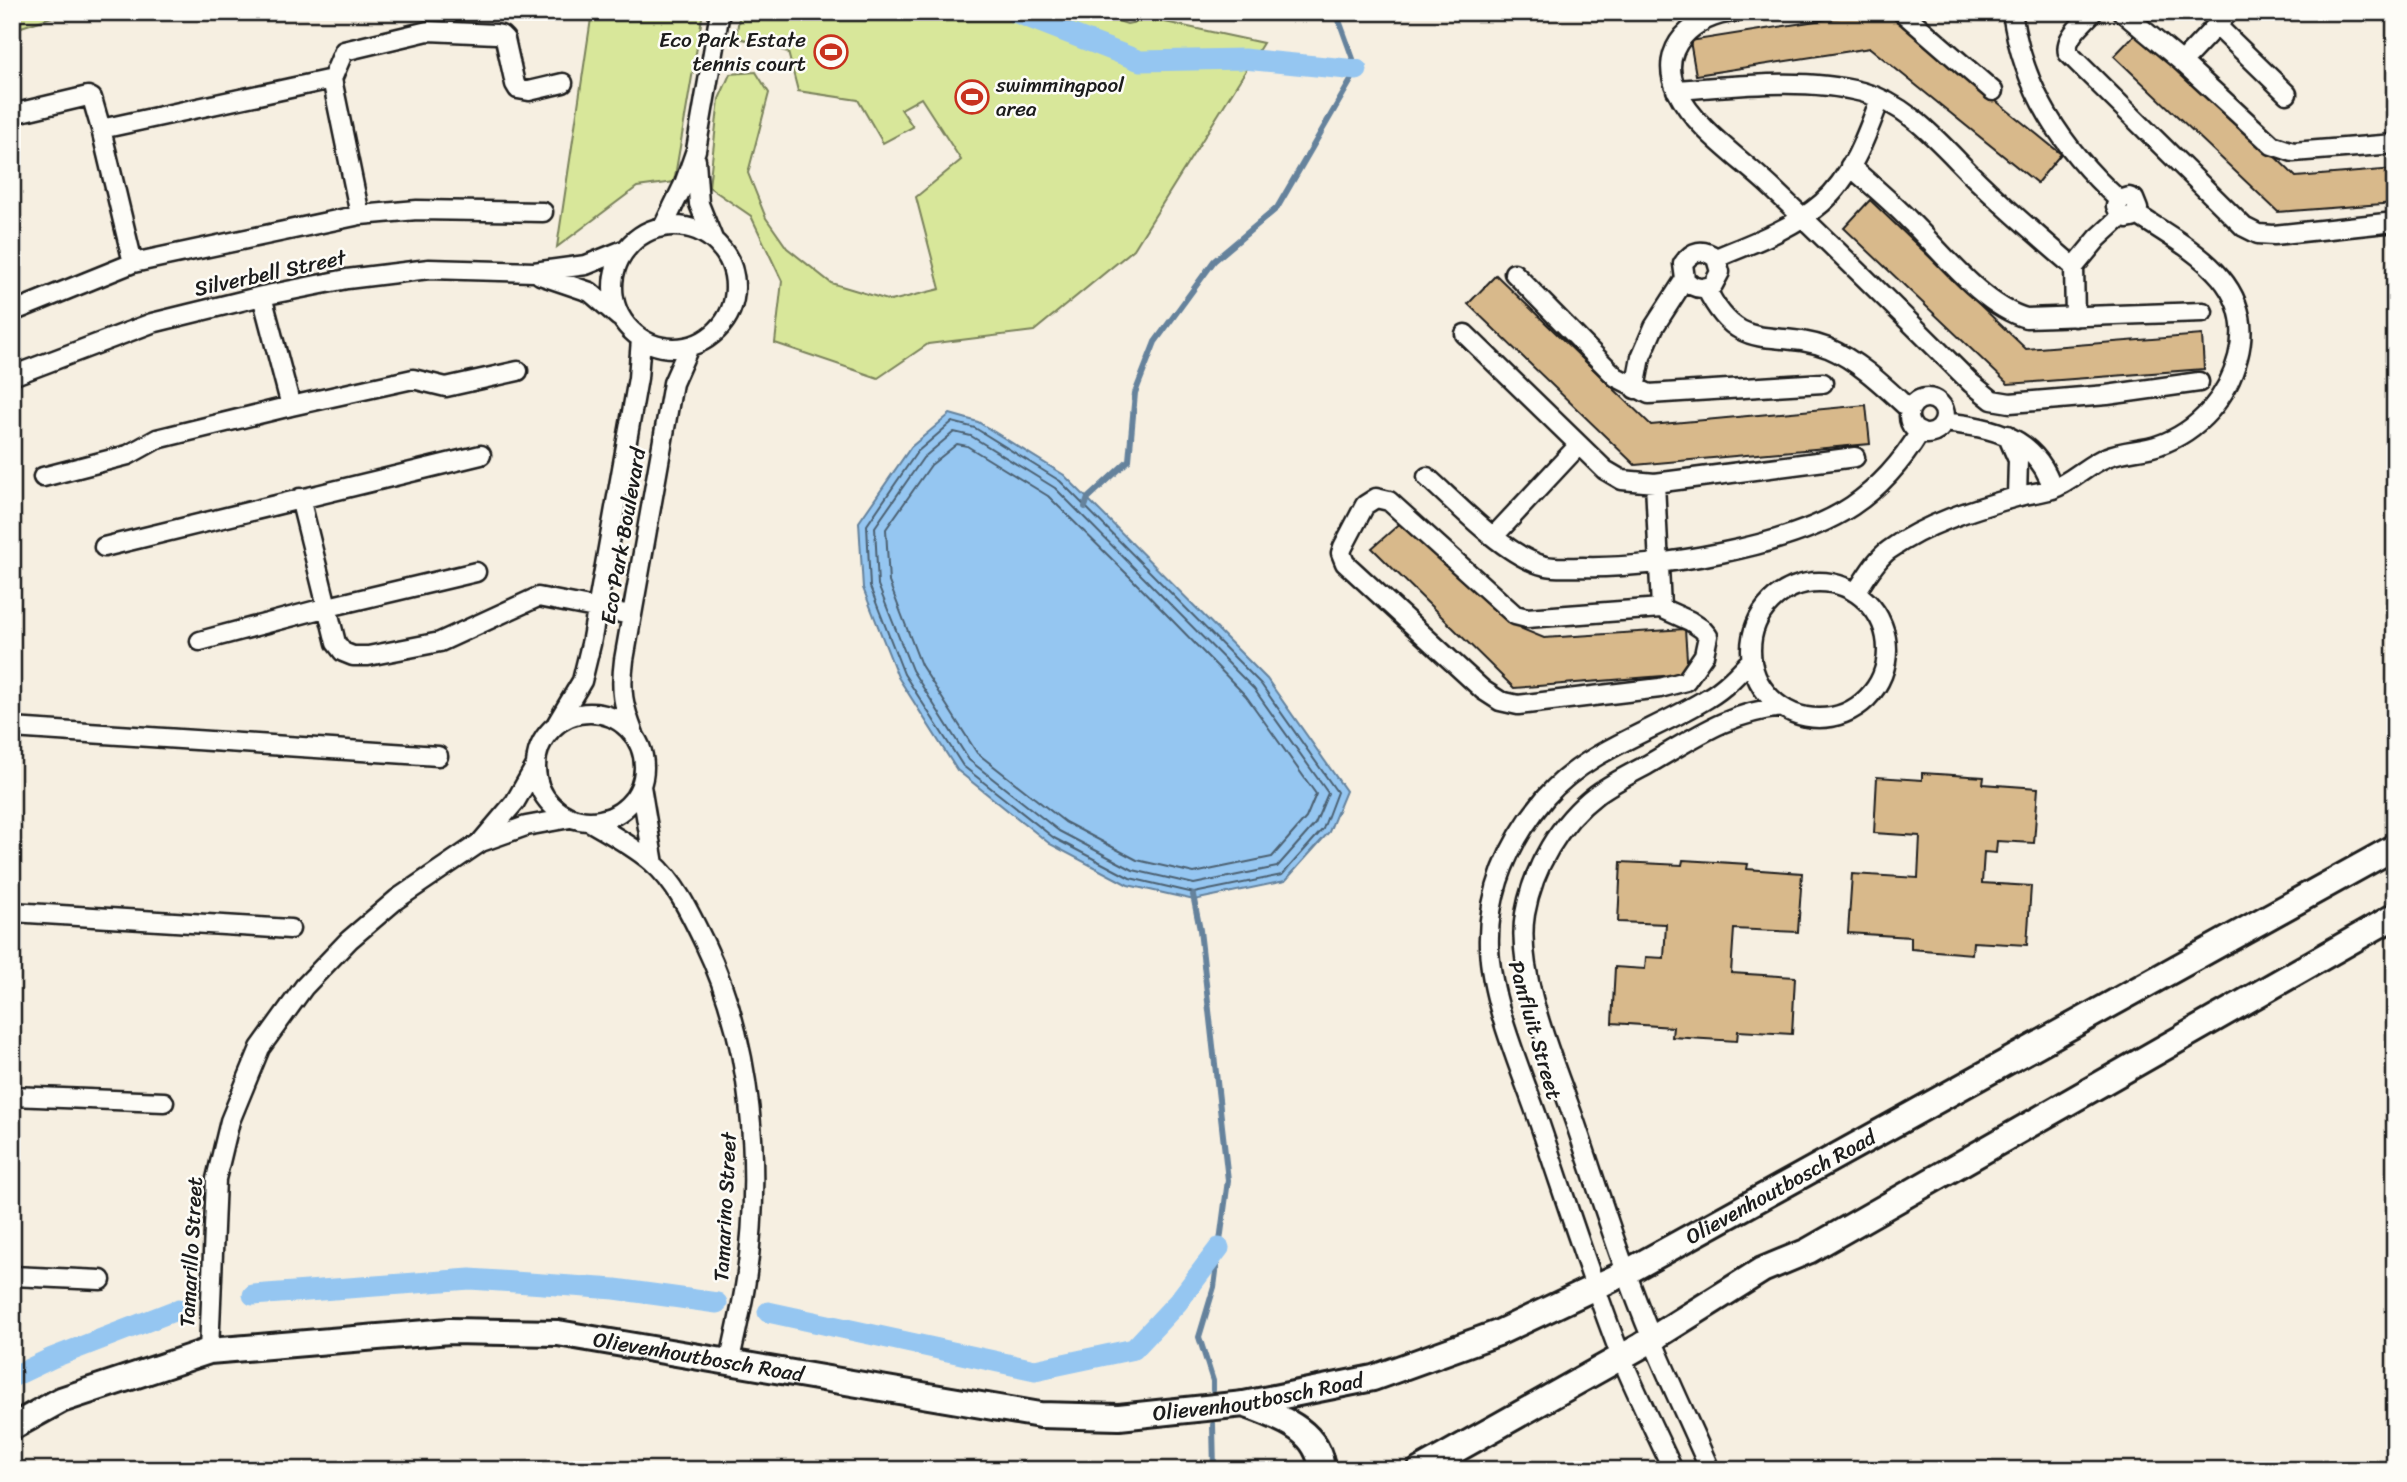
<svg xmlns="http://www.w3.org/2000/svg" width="2407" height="1482" viewBox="0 0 2407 1482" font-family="Sriracha,sans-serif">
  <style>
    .green { fill: #d8e79a; stroke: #7a825b; stroke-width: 2 }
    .water { fill: #95c6f1; stroke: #65829c; stroke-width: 2 }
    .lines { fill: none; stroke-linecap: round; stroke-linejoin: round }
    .shore { stroke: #4c6071; stroke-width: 2 }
    .stream { stroke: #65829c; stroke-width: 6 }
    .canal { stroke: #95c6f1; stroke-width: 21 }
    .building { fill: #d8b98b; stroke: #1c1c1c; stroke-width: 2 }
    .minor-casing { stroke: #1c1c1c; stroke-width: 23 }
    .secondary-casing { stroke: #1c1c1c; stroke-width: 30 }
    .minor { stroke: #fdfcf7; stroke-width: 18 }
    .secondary { stroke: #fdfcf7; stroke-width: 24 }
    .labels { text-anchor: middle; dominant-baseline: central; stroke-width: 5; stroke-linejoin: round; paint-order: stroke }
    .poi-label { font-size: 21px; fill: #1c1c1c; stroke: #fdfcf7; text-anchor: end }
    .street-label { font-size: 21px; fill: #1c1c1c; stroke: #fdfcf7 }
  </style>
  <rect width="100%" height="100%" fill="#f6efe1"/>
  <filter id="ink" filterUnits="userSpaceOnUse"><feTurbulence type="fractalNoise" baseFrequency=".0143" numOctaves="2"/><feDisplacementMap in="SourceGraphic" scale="14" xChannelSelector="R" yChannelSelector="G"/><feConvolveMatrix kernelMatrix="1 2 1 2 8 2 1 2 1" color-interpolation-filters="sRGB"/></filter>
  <g filter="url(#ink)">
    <!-- green -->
    <path class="green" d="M12 12H67L12 30Z
      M592 12H703L674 182 637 187 557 247Z
      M740 12H1091L1127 24 1151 19 1263 43 1134 249 1034 331 928 344 878 378 775 343 782 281 751 216 709 187 719 99 730 74 756 72 769 93 748 173 766 218 787 248 831 283 891 301 940 289 916 197 961 160 921 98 901 109 913 127 883 143 858 100 798 91 788 52 736 37Z"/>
    <!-- water -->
    <path class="water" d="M950 414 978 422 1064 475 1267 679 1346 791 1329 832 1285 881 1194 900 1128 885 1050 844 957 770 898 677 863 588 859 522 911 447Z"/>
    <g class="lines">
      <!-- shore -->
      <path class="shore" d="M952 422 975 428 1060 481 1261 684 1337 792 1323 829 1282 875 1194 893 1130 878 1054 838 963 766 904 674 870 587 867 525 917 452Z
        M954 432 971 436 1055 488 1254 689 1328 793 1315 824 1277 867 1194 884 1133 870 1059 831 969 760 912 670 878 585 875 527 923 458Z
        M957 444 967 446 1048 496 1132 579 1246 696 1316 794 1306 818 1272 857 1194 873 1137 860 1065 822 977 753 921 665 889 582 886 529 931 465Z"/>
      <!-- stream -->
      <path class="stream" d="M1085 507 1088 498 1129 460 1135 393 1155 342 1214 261 1277 208 1357 70 1336 12
        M1193 895 1200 930 1228 1180 1214 1287 1199 1337 1213 1381V1390
        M1213 1425 1214 1470"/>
      <!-- canal -->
      <path class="canal" d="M1014 12 1140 61 1244 59 1357 70
        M253 1295 470 1279 615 1289 717 1303
        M768 1312 1035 1370 1134 1349 1178 1302 1219 1248
        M12 1377 52 1358 179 1309"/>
    </g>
    <!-- building -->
    <path class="building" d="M1873 12H1887L2061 154 2037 183 1870 48 1696 75 1690 41Z
      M2141 28 2296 177 2395 169V203L2278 212 2114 56Z
      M1870 200 2026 349 2202 335 2204 369 2008 384 1844 228Z
      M1496 275 1651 425 1866 405 1870 444 1635 465 1468 304Z
      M1405 519 1522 629 1544 638 1685 629 1688 674 1514 688 1372 548Z
      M1922 773 1984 777 1983 784 2038 788 2034 843 1997 841 1996 853 1984 852 1982 883 2031 886 2027 945 1973 942 1972 954 1911 949V937L1848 933 1852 874 1918 878 1920 836 1874 833 1877 777 1922 780Z
      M1683 860 1748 864 1747 869 1802 873 1798 932 1734 929 1731 973 1795 977 1792 1034 1738 1031 1737 1041 1672 1037 1673 1027 1612 1023 1615 967 1645 969 1646 957 1664 958 1666 924 1618 922 1621 862 1682 865Z"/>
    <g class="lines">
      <defs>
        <path id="minor" d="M1735 12C1695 15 1656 48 1677 91 1695 129 1743 160 1773 189 1840 253 1906 318 1971 383L1992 400 2010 403 2107 395 2199 382
          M1902 12 1993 91
          M2012 12C2023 90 2062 148 2119 200
          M2093 12C2083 24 2064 37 2068 53L2244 227 2258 234 2274 235 2395 222
          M2122 12 2182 62 2272 145 2293 152 2395 144
          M2216 25 2287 94
          M2182 62 2229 12
          M1676 90C1734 86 1805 77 1862 92 1912 105 1946 151 1982 185 2012 214 2043 240 2074 267
          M12 114 88 96 92 98 101 129 133 263
          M101 129 332 79
          M696 160 699 204 713 239
          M1850 166C1870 184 1891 201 1910 221 1942 252 1983 306 2026 318L2203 312
          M360 215 332 79 344 51 428 31 496 34 501 35 505 39 515 84 518 89 529 91 563 83
          M613 287a61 61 0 1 1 122 0a61 61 0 1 1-122 0Z
          M663 227 684 184 696 150 720 12
          M1716 258C1752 243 1792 229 1822 203 1852 177 1867 134 1880 99
          M1514 273 1616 377 1649 394 1823 383
          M540 275 590 292 619 317
          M1706 288C1740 358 1774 327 1828 348 1859 361 1886 388 1910 410
          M262 296 291 406
          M12 312 133 263 360 215 417 210 543 212
          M2075 317 2074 267 2098 238 2121 217 2127 219 2132 218 2138 209 2134 199 2129 197 2119 200 2116 206 2121 217
          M1465 334 1605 470 1622 480 1655 483 1855 457
          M12 376 152 323 262 296 347 279 429 269 534 272 586 265 626 249
          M1635 389 1641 357 1654 327 1685 279 1683 264C1692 250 1703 248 1716 258L1720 272 1713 285C1702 290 1693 289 1685 279
          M1909 416a18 18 0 1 1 36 0a18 18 0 1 1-36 0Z
          M1944 422C1994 428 2036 436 2053 489
          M2007 435 2018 460 2017 496
          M43 477 128 455 157 439 291 406 413 379 446 387 518 371
          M1427 477C1457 504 1499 549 1536 563 1550 569 1567 567 1583 567 1656 569 1791 547 1852 506 1880 487 1902 462 1920 432
          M1655 483 1661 608
          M300 498 336 643 343 652 353 656H368L440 642 538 597 631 615
          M1376 498 1389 501 1515 615 1527 618 1661 608 1690 621 1702 629 1708 636 1704 655 1686 681 1660 688 1518 705 1500 701 1483 690 1345 563 1341 553 1343 547 1365 505Z
          M1494 536 1578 446
          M104 547 481 455
          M1751 650a68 68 0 1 1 136 0a68 68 0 1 1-136 0Z
          M1856 592C1866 578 1875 560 1889 550 1925 524 1973 509 2016 497 2028 493 2041 493 2052 489 2071 483 2088 464 2107 457 2124 450 2143 451 2159 445 2199 431 2228 397 2238 357 2258 282 2188 248 2136 214
          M200 641 328 607 476 572
          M536 767a54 54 0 1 1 108 0a54 54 0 1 1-108 0Z
          M557 723 582 681 591 644 638 378 641 339
          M12 728 438 756
          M634 734C623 706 620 691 624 660L673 383 689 347
          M641 786 654 864
          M590 822C611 834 633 846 652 862 676 883 690 913 704 942 753 1044 762 1168 746 1280 742 1308 735 1336 729 1364
          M481 842 515 802 535 767
          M12 912 290 929
          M12 1096 164 1102
          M12 1276 101 1280
          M209 1351 216 1179 230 1121 260 1048 304 987 349 940 397 899 481 842 526 826 570 818
          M1673 1470C1655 1431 1636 1393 1620 1354 1590 1277 1565 1198 1538 1119 1520 1067 1491 1002 1489 947 1487 890 1510 840 1546 797 1588 749 1655 731 1708 698 1725 688 1738 674 1751 660
          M1710 1470C1691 1426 1670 1383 1652 1339 1622 1267 1599 1192 1574 1119 1554 1062 1515 973 1525 914 1533 868 1559 823 1597 794 1612 783 1630 774 1647 765 1694 738 1727 713 1782 707"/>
        <g id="secondary">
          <path d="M1244 1404C1277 1417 1319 1428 1322 1470"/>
          <path id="s1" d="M12 1427 61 1400 209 1351 450 1331 558 1333 1040 1415 1119 1417 1244 1404 1373 1378 1498 1333 1627 1272 2395 847"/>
          <path d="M1420 1470 1641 1346 1762 1270 1808 1251 2395 916"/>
        </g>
      </defs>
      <!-- minor casing -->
      <use href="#minor" class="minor-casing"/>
      <!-- secondary casing -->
      <use href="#secondary" class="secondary-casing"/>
      <!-- minor -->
      <use href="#minor" class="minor"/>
      <!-- secondary -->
      <use href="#secondary" class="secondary"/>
    </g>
  </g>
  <!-- icons -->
  <defs>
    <symbol id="stadium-ring" viewBox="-11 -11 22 22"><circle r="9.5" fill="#fdfcf7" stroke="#c8321e" stroke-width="1.5"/><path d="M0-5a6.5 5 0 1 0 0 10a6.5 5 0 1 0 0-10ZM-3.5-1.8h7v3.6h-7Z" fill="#c8321e"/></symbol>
  </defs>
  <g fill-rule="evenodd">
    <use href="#stadium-ring" x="812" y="33" width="38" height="38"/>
    <use href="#stadium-ring" x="953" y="78" width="38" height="38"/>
  </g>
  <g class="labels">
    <!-- poi labels -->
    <g class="poi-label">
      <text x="806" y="40">Eco Park Estate<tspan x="806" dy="24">tennis court</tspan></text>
      <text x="996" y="85" text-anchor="start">swimmingpool<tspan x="996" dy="24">area</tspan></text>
    </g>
    <!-- street labels -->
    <g class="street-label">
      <text transform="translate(270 273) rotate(-12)">Silverbell Street</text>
      <text transform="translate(623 536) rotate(-80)">Eco Park Boulevard</text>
      <text transform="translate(1535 1030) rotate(74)">Panfluit Street</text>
      <text stroke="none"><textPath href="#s1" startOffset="1838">Olievenhoutbosch Road</textPath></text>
      <text transform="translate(725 1207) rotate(-87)">Tamarino Street</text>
      <text transform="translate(191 1252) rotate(-87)">Tamarillo Street</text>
      <text stroke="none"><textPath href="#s1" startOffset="704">Olievenhoutbosch Road</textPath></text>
      <text stroke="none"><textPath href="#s1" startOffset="1270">Olievenhoutbosch Road</textPath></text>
    </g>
  </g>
  <!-- margin -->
  <rect width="2407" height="1482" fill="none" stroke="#fdfcf7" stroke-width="42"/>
  <rect x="21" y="21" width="2365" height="1440" fill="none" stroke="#1c1c1c" stroke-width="2.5" filter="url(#ink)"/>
</svg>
